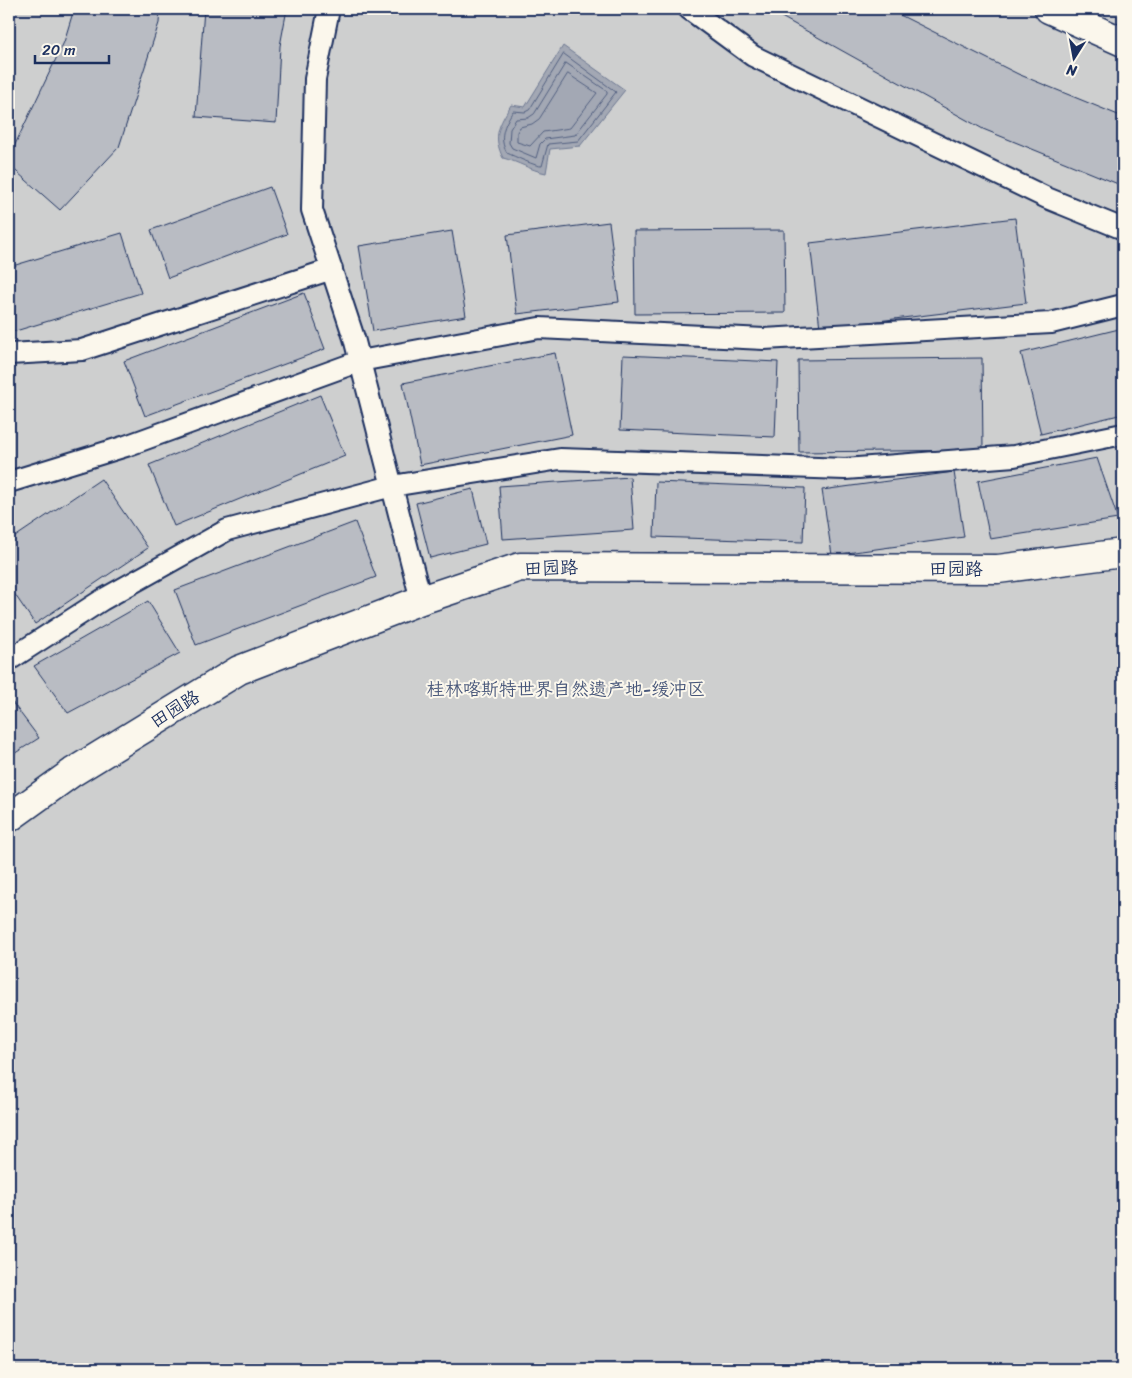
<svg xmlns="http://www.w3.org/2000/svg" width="1132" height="1378" viewBox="0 0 1132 1378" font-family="Sriracha,'LXGW WenKai TC',sans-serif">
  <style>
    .green { fill: #cecfcf; stroke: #747f96 }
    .water { fill: #a3a8b4; stroke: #6d7892 }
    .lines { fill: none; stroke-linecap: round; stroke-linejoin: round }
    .shore { stroke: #515f80; stroke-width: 1 }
    .building { fill: #b9bcc3; stroke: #1b2f5e }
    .street-casing { stroke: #1b2f5e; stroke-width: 24 }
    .secondary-casing { stroke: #1b2f5e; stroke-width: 31 }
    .highway-casing { stroke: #1b2f5e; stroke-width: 31 }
    .street { stroke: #fbf7ec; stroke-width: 20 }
    .secondary { stroke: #fbf7ec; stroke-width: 28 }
    .highway { stroke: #fbf7ec; stroke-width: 28 }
    .labels { text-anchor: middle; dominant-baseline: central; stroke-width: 4; stroke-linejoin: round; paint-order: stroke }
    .street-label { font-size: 18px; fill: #1b2f5e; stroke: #fbf7ec }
    .park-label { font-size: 18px; fill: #48577a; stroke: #fbf7ec }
  </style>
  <rect width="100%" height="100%" fill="#eeebe4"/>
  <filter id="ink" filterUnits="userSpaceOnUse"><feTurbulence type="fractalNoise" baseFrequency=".02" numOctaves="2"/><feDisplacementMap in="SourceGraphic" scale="10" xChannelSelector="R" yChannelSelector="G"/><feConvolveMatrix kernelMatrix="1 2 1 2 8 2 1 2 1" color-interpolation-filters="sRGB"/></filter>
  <g filter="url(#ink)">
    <!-- green -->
    <path class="green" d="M9 9H1123V1369H9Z"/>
    <!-- water -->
    <path class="water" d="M563 46 625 90 580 146 550 149 546 173C530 170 519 162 503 158 492 136 499 125 511 105L525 107Z"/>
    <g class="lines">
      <!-- shore -->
      <path class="shore" d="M564 54 616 92 578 141 548 144 542 166C537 167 514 156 507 153 498 138 504 125 513 111L525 112 529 110Z
        M566 63 607 91V94L575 135 545 139 540 144 536 158 512 148 509 143 510 129 516 119 528 118 534 114Z
        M568 74 597 93 570 128 543 132 530 146 517 142V132L520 127 532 124 539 119Z"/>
    </g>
    <!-- building -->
    <path class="building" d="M74 9H160L159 23 119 147 60 210 9 165V157L64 42Z
      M204 9H287L280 46 276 123 196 117Z
      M767 9H888L1018 74 1123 117V186L983 129Z
      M270 187 287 234 168 278 151 230Z
      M1015 218 1026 303 820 328 810 243Z
      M609 222 619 302 517 314 507 235Z
      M784 230 785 313 635 314 634 231Z
      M452 231 466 316 373 331 359 246Z
      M122 233 141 293 9 333V267Z
      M304 293 325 349 145 416 124 361Z
      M1123 328V414L1041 434 1021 353Z
      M555 353 572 435 420 465 403 383Z
      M623 355 778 362 775 437 620 430Z
      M982 358 983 450 799 452 798 360Z
      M320 395 345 456 174 526 149 465Z
      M1097 458 1118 519 990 539 978 481Z
      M954 472 964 537 832 555 822 490Z
      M630 477 634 530 503 539 499 486Z
      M101 479 148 548 35 624 9 586V541Z
      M656 482 805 488 803 542 654 537Z
      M473 489 486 544 430 558 416 503Z
      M355 522 376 577 196 645 175 590Z
      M148 601 180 653 68 713 34 666Z
      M9 698 39 738 9 757Z"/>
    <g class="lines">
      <defs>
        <path id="street" d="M329 9 315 79 312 210 354 338 421 600
          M689 9 753 56 1047 198 1123 229
          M9 354 82 350 332 269
          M9 482 126 446 360 361 539 328 764 339 1051 323 1123 305
          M9 660 102 600 227 530 392 486 560 459 845 469 1014 456 1123 434"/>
        <path id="secondary" d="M9 818 73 772 239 670 421 600 520 567 998 569 1123 553"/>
        <path id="highway" d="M1049 9 1123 42"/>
      </defs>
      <!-- street casing -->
      <use href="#street" class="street-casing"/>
      <!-- secondary casing -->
      <use href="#secondary" class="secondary-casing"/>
      <!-- highway casing -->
      <use href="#highway" class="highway-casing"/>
      <!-- street -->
      <use href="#street" class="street"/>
      <!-- secondary -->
      <use href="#secondary" class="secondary"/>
      <!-- highway -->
      <use href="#highway" class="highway"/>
    </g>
  </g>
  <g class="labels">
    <!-- street labels -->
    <g class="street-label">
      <text transform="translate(551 568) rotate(-2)">田园路</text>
      <text x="956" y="569">田园路</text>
      <text transform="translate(175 709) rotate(-32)">田园路</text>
    </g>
    <!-- park labels -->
    <g class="park-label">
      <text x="566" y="689">桂林喀斯特世界自然遗产地-缓冲区</text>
    </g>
  </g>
  <!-- margin -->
  <rect width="1132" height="1378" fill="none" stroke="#fbf7ec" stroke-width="30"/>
  <rect x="15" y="15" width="1102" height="1348" fill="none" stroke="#1b2f5e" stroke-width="2" filter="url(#ink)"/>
  <!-- north arrow -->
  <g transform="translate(1074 58) rotate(191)" stroke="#fbf7ec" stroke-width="4" paint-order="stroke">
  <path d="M0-4L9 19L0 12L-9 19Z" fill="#1b2f5e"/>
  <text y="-8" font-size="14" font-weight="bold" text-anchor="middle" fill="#1b2f5e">N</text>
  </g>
  <!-- scale -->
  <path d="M35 55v8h74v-8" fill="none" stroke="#1b2f5e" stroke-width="2.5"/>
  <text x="42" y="55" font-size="15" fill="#1b2f5e" stroke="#fbf7ec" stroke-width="4" paint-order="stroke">20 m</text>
</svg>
